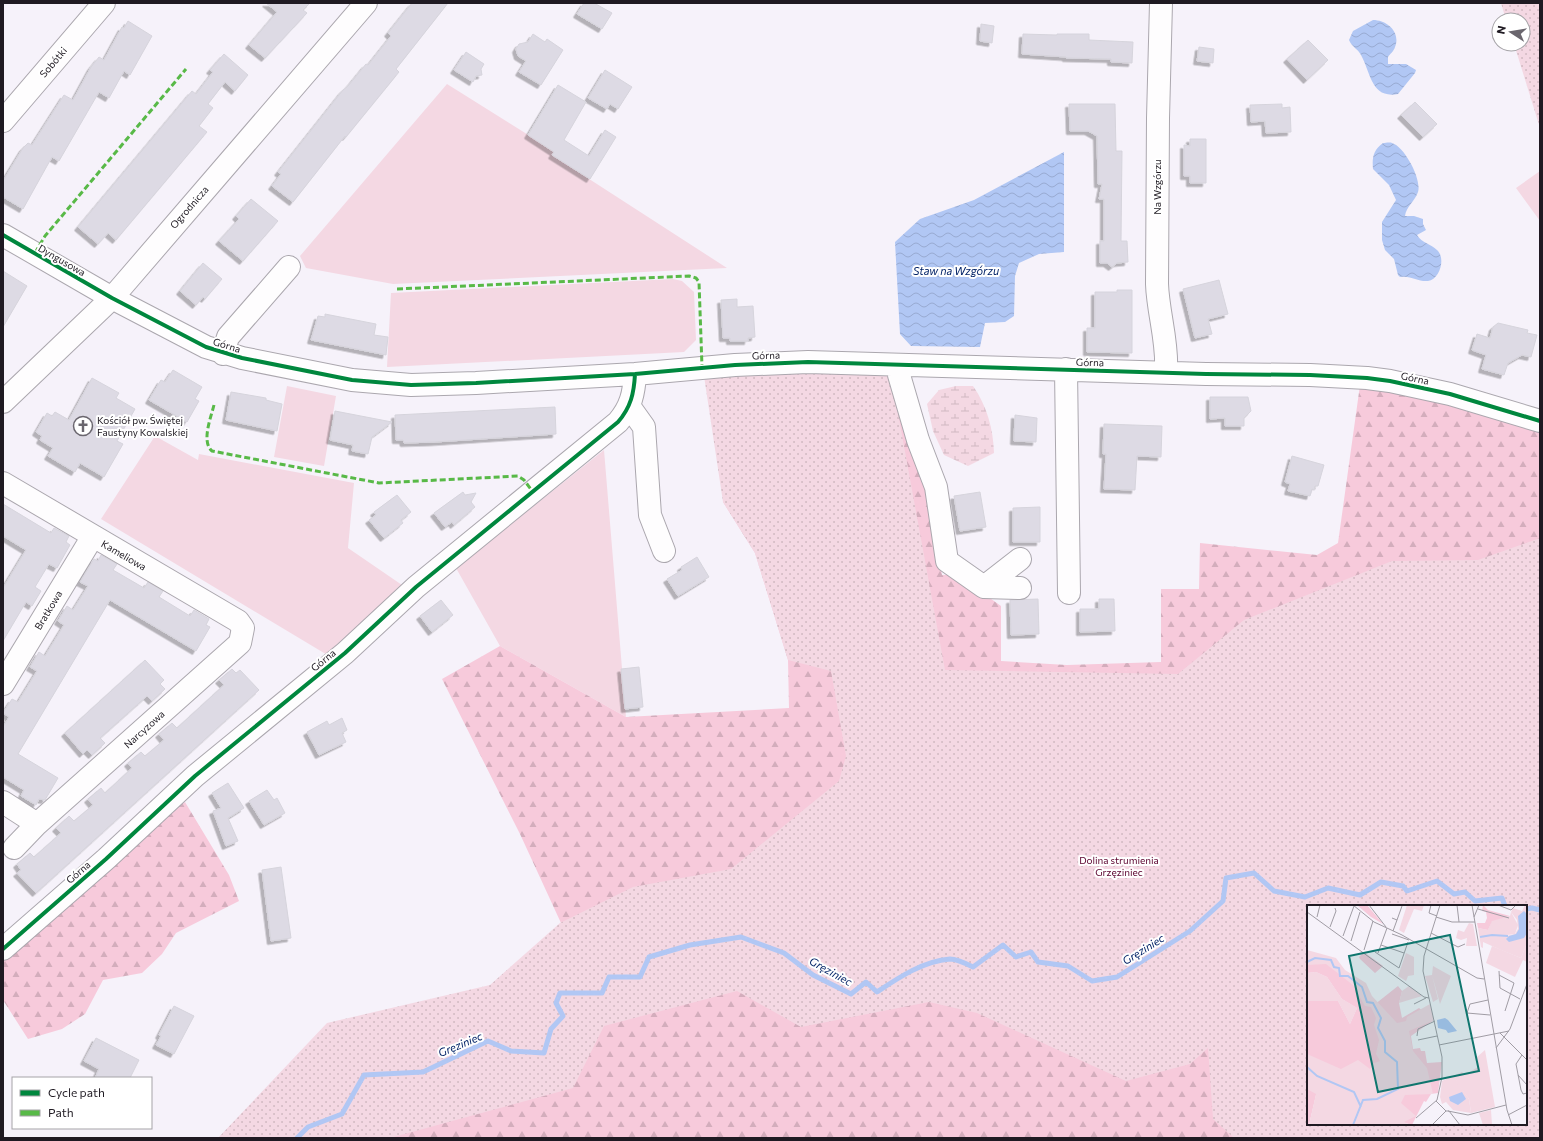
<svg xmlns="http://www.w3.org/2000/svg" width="1543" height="1141" viewBox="0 0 1543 1141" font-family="Commissioner,sans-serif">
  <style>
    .grass { fill: #f4d8e3 }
    .forest { fill: url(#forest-firs); fill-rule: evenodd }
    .wetland { fill: url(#wetland-marsh) }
    .park { fill: url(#park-dots); fill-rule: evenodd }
    .water { fill: url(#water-waves) }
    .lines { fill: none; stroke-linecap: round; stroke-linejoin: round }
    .stream { stroke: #b1c7f4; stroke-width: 5 }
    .building { fill: #dddae4; stroke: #d6d4dc; filter: url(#shadow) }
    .minor-casing { stroke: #aba7ae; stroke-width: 24 }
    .minor { stroke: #fefdfe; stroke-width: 22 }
    .quiet { stroke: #58b947; stroke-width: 3; stroke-dasharray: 6 3; stroke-linecap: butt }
    .cycleway-casing { stroke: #fff; stroke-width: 6 }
    .cycleway { stroke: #00873e; stroke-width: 4 }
    .labels { text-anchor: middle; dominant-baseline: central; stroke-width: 4; stroke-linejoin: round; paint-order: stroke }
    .street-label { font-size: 10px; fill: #1f1a22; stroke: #fff }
    .poi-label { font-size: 10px; fill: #1f1a22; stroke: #fff; text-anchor: start }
    .park-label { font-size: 10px; fill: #5a002d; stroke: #fff }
    .water-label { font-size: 11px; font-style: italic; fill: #032367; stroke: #fff }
    .inset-river { fill: none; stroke: #b1c7f4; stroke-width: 2 }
    .inset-road { fill: none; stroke: #a09ca4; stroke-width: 1 }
    .view { fill: #0f766e; fill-opacity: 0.15; stroke: #0f766e; stroke-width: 2 }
    .inset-edge { fill: none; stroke: #1f1a22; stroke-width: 2 }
  </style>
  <defs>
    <pattern id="forest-firs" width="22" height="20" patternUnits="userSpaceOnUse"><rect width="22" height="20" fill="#f7cadb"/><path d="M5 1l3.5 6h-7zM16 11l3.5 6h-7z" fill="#d3adbc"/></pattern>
    <pattern id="wetland-marsh" width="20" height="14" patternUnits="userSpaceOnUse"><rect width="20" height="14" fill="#f4d8e3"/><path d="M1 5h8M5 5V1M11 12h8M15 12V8" fill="none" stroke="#d1b9c2"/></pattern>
    <pattern id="park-dots" width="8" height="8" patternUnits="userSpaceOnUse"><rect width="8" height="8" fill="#f4d8e3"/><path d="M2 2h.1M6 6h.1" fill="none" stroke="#d1b9c2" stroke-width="1.8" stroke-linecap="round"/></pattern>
    <pattern id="water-waves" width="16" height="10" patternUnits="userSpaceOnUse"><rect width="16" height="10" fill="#b1c7f4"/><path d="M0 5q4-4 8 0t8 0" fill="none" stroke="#98aad1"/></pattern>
    <filter id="shadow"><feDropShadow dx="-3.5" dy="3.5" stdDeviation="0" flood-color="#0004"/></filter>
  </defs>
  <rect width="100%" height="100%" fill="#f6f2fa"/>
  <!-- grass -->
  <path class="grass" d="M447 84 554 151 552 155 727 268 393 284 306 268 300 256Z
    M1540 171V221L1516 188Z
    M673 279 682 281 694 292 696 340 684 352 387 367 391 293Z
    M287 386 336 396 324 466 274 457Z
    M155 436 198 460 199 454 354 483 348 548 402 585 329 656 101 519Z
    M604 450 626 717 500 646 456 568Z"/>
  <!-- forest -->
  <path class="forest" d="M891 375 930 492 942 575 956 574 1001 606V661L1067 665 1161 662V589H1199L1200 543 1317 555 1338 543 1360 385 1428 396 1540 429V1138H291L590 986 520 834 442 679 500 646 626 717 789 708 788 660 755 553 723 502ZM1308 906H1526V1124H1308Z
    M185 802 229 875 239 901 176 933 162 954 142 973 103 980 85 1014 62 1029 28 1039 3 1000V961L163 818Z"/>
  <!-- wetland -->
  <path class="wetland" d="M956 386H973C987 406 993 428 994 453L968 466 944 455 933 431 927 404 939 390Z"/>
  <!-- park -->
  <path class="park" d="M1501 3H1540V128L1514 44H1523V20H1506Z
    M798 373 891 375 945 670 1178 674 1244 620 1392 561 1478 560 1540 538V1138H1234L1213 1119 1208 1048 1190 1064 1126 1081 977 1013 929 1002 801 1027 737 991 604 1026 573 1088 390 1138H218L327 1023 490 985 560 923 633 887 731 869 839 781 846 756 831 671 788 660 755 553 723 502 704 376ZM1308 906H1526V1124H1308Z"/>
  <!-- water -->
  <path class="water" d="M1373 20C1387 20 1401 32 1395 47 1394 51 1390 54 1388 57V64H1406L1416 70 1415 73 1398 94C1371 99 1371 73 1361 55 1358 49 1352 47 1349 40L1353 31Z
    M1383 143C1385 143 1390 142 1392 143 1405 147 1422 180 1418 192 1415 201 1406 207 1405 216H1414L1423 219V224L1426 230 1417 235C1422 243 1431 244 1437 250 1446 258 1440 279 1428 281 1418 282 1411 275 1400 277L1398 275 1394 259 1385 250 1382 240V222L1396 200 1389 185 1373 169C1372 158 1373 150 1383 143Z
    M1064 152V252L1039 254 1019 263 1015 276 1014 316 1005 322 985 323 980 347 911 346 900 334 895 242 920 219 974 200Z"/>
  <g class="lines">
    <!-- stream -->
    <path class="stream" d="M1526 909 1532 908 1540 910
      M297 1138 308 1127 342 1114 364 1075 423 1072 488 1041 511 1051 544 1053 551 1029 563 1016 556 1003 560 993H602L609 977H640L649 957 690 945 741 937 784 953 813 975 851 994 866 982 877 992C898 978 923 961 950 959 957 959 967 964 973 967L1003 945 1016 957 1031 952 1038 962 1068 966 1092 981 1117 977 1190 931 1223 901 1226 878 1254 873 1274 891 1305 897 1328 888 1360 895 1381 882 1403 886 1407 891 1437 881 1454 894 1465 892 1475 901 1502 898 1505 906"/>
  </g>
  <!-- building -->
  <path class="building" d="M266 3H310L303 10 307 13 265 58 249 45 277 12Z
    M412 3H448L396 69 399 72 346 137 345 136 293 202 272 186 281 174 278 172 343 90 348 86 366 64 368 65 391 36 388 33Z
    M584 3H594L612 13 602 29 577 14Z
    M128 21 152 36 130 75 124 71 109 98 99 92 59 161 52 157 23 209 3 197V181L23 148 28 143 32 145 64 95 73 100 91 67 99 57 104 60 122 27 124 28Z
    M981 24 994 26 992 43 980 41Z
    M533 34 545 42 547 39 563 50 541 85 519 72 526 61 518 56 516 49 519 44 528 42Z
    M1023 34 1057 35V34H1089V40L1133 42 1132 63 1111 62V59L1066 58V57L1022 54Z
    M1308 40 1328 60 1307 80 1287 59Z
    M1199 47 1214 49 1213 63 1197 61Z
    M466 52 484 64 481 69 482 75 476 76 473 82 454 70Z
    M224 54 248 75 235 91 225 82 208 104 213 108 199 126 207 132 116 240 108 233 98 244 78 227 192 91 196 94 213 72 210 70Z
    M605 70 632 87 618 109 610 104 607 109 588 98Z
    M558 85 586 102 564 140 589 156 605 130 616 137 590 179 552 155 554 152 528 135Z
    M1415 102 1437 124 1423 137 1401 115Z
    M1069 104H1115L1116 151H1122L1121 241H1127L1128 262 1117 263 1112 267 1107 263H1100V241H1104V199H1099L1102 184H1098L1097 136 1088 131H1070Z
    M1282 104V108L1290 107 1291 132 1266 133 1265 121 1251 122 1250 105Z
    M1190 139H1206V183H1190V176H1184V145L1190 146Z
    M251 199 278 221 243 261 219 241 239 219 236 216Z
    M203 263 222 279 205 299 203 297 196 305 180 291Z
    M3 271 27 286 3 327Z
    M1219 280 1228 314 1208 319 1212 334 1195 338 1183 289Z
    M1117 290H1132V353L1087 352V328H1095V292H1117Z
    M737 299V307L753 306 755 337 748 338V341H730V338H723L721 300Z
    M325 314 376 324 374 335 388 337 386 355 311 340 318 316 325 317Z
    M1498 323 1528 330 1527 333 1537 335 1531 357 1522 355 1508 363 1504 375 1482 369 1486 355 1472 350 1477 334 1490 338 1493 327Z
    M173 370 202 387 195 399 199 401 187 422 149 400 161 380 165 382Z
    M92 378 119 393 116 398 135 409 117 441 123 444 104 477 80 463 75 472 48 456 53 448 40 440 42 436 36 432 47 413 52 416 55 412 69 420Z
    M231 392 266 398V400L282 404 277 431 226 420Z
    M1210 397H1248L1251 411 1244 418V426H1225V418L1210 419Z
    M555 407 556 434 435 442 404 443 403 440H396L395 415Z
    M335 411 392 422 372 437 368 454 352 451 353 445 330 440Z
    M1015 415 1037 418 1036 442 1014 441Z
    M1104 424 1162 426 1161 457 1137 456 1135 490 1104 489 1106 454H1103Z
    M1292 456 1324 465 1318 486H1315L1314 490 1312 489 1310 496 1288 491 1290 484 1285 482Z
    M463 492 465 495 476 493 471 502 475 507 454 525 452 522 445 527 434 513Z
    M980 492 986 527 960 531 954 496Z
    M397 495 411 512 401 520 403 523 384 538 369 520 376 515 374 512Z
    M3 504 51 533 54 528 69 536 66 542 70 545 57 568 49 564 35 587 41 591 32 606 26 602 3 641V588L26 550 3 536Z
    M1040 507V542H1013V508Z
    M101 555 117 564 113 570 144 588 148 582 163 591 159 597 190 616 194 610 209 619 206 625 210 627 196 651 110 600 18 754 58 778 45 800 39 799 36 805 21 796 24 790 3 777V727L9 717 3 713 12 699 18 702 37 671 30 667 39 652 45 656 64 625 58 621 67 606 73 610 88 586 80 582 94 559 98 561Z
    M697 557 709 577 678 596 667 579 682 570 681 567Z
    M1038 599 1039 634 1011 635 1010 600Z
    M1099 599H1114L1115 631 1080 632V609H1099Z
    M441 600 453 615 432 632 420 616Z
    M145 660 164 680 160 684 165 689 152 701 147 696 100 738 105 743 92 755 87 750 83 754 65 733Z
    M639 667 643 707 625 709 621 669Z
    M232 669 236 673 240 670 259 690 36 893 17 873 21 870 17 864 30 853 34 857 61 833 56 828 69 816 74 821 93 805 88 799 101 788 105 793 132 768 128 763 141 752 145 756 164 740 159 734 172 723 177 728 224 685 219 680Z
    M342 718 347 730 342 733 346 742 319 755 307 732 327 721 329 725Z
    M228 783 244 808 228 818 238 841 226 846 213 811 221 808 212 793Z
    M267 790 274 800 277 798 285 813 264 825 249 801Z
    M281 867 291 938 271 941 262 870Z
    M174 1006 194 1016 174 1054 156 1045 161 1036 159 1035Z
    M96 1038 139 1060 130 1078H95L99 1069 84 1061Z"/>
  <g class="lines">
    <defs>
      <path id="minor" d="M1161 3 1158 118 1157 284C1158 313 1168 342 1166 371
        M3 121 104 3
        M3 235 112 298 206 347 242 358 352 380 411 385 476 383 635 374 735 365 808 362 1206 374 1310 375 1367 378 1390 381 1450 394 1540 421
        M223 354 228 337 289 267
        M899 365V375L918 440 936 487 947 561 984 587 1020 588
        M1066 369 1069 593
        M3 402 112 298 366 3
        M629 406 644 427 650 515 664 551
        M3 483 238 621 243 628 240 643 37 824 14 848
        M984 587 1020 559
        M3 684 93 536
        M3 802 37 824
        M3 949 106 859 195 776 345 653 416 587 618 422C631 407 634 393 635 374"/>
    </defs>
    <!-- minor casing -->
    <use href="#minor" class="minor-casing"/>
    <!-- minor -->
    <use href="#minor" class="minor"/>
    <!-- quiet -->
    <path class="quiet" d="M35 253 45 236 186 69
      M397 289 689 276 696 278 699 282 702 367
      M214 405C211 417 201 442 212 451L379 483 518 476 524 480 533 492"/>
    <defs>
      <path id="cycleway" d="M3 235 112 298 206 347 242 358 352 380 411 385 476 383 635 374 735 365 808 362 1206 374 1310 375 1367 378 1390 381 1450 394 1540 421
        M3 949 106 859 195 776 345 653 416 587 618 422C631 407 634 393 635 374"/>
    </defs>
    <!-- cycleway casing -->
    <use href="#cycleway" class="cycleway-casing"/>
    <!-- cycleway -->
    <use href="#cycleway" class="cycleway"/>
  </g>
  <!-- icons -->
  <defs>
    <symbol id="church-ring" viewBox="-11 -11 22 22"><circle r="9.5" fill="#fff" stroke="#6a666e" stroke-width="1.5"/><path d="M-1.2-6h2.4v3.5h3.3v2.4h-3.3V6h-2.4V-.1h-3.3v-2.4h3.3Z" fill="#6a666e"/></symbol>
  </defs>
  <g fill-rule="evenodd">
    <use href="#church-ring" x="72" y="415" width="22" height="22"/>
  </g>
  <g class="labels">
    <!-- street labels -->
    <g class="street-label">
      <text transform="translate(53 62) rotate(-50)">Sobótki</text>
      <text transform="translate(1157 187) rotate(-90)">Na Wzgórzu</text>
      <text transform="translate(189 207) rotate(-49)">Ogrodnicza</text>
      <text transform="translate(62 260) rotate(30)">Dyngusowa</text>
      <text transform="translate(227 345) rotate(17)">Górna</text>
      <text transform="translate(766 355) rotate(-2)">Górna</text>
      <text transform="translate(1090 362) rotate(1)">Górna</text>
      <text transform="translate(1415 378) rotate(12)">Górna</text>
      <text transform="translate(124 555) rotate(30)">Kameliowa</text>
      <text transform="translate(48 610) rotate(-59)">Bratkowa</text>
      <text transform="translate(323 660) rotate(-39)">Górna</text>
      <text transform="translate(144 729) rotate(-42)">Narcyzowa</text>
      <text transform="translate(78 872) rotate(-41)">Górna</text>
    </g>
    <!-- poi labels -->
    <g class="poi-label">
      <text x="97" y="420">Kościół pw. Świętej<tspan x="97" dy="12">Faustyny Kowalskiej</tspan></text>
    </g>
    <!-- park labels -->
    <g class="park-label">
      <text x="1119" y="860">Dolina strumienia<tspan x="1119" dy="12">Grzęziniec</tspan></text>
    </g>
    <!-- water labels -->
    <g class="water-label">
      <text x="956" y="270">Staw na Wzgórzu</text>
      <text transform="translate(1143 949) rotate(-32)">Gręziniec</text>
      <text transform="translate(831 971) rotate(29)">Gręziniec</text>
      <text transform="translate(460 1044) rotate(-23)">Gręziniec</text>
    </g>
  </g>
  <!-- overview -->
  <g transform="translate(1307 905)">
    <rect width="220" height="220" fill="#f6f2fa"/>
    <path d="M100 0H117L115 6 107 4 97 28 92 25ZM204 7 211 20 208 29 200 30 194 45 176 37V43L174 42 171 23 181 25 185 15 203 11ZM162 18 166 19 170 41H159L160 33 154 35 149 33 151 25 157 27ZM99 48 107 52V70L101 71 99 76 91 71ZM126 61 144 71 133 99 125 70ZM9 67 20 72 35 94 50 103 43 119 31 96H0V68ZM125 70 131 94 126 97 118 71ZM102 81 115 91 92 98 95 86ZM155 167 158 170 149 176 162 194 164 208 146 205 139 197 135 199 133 192 135 176ZM184 205 185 220H176L172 208Z" fill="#f4d8e3"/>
    <path d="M50 0H60L76 19 64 12ZM176 0 181 5 203 11 185 16 181 25 171 23 170 18H178L180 13 179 7 175 6ZM57 47 76 61 68 68 53 54 52 52ZM20 54 67 100 91 81 95 86 92 98 95 113 112 103 127 115 104 131 106 144 113 143 114 146H118L120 158 135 157 131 188 124 189 119 197 117 196 105 220 9 190 2 220H0V96H31L43 119 50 103 35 94 20 72 9 67 0 68V56Z" fill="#f7cadb"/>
    <path d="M218 0H220V38L214 53 194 45 193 37 196 32 208 29 211 24 210 15 204 7 206 3 215 6Z" fill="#f4d8e3"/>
    <path d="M220 38V57L216 55 208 72 179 58 185 41 214 53ZM0 45 29 53 38 65 59 78 65 91 90 118 99 116 100 112 123 99 127 115 102 126 106 146 120 163 126 189 98 190 94 198 109 211 97 217 103 220H2L9 189 0 184V149L34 164 51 155 63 164 67 158 73 156 69 149 72 135 67 120 69 113 64 102 58 101 46 80 19 59 0 60ZM178 145 188 202 164 208 162 194 148 176 171 162 170 152Z" fill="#f4d8e3"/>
    <path d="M217 6 220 9V28L217 33 202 37 199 34 202 31 209 29 212 24 211 11ZM138 113 141 115 150 126 141 128 139 125 131 123 130 115ZM155 187 159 194 151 200 143 196 142 192Z" fill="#b1c7f4"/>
    <path class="inset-river" d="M173 32 185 30 201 31M0 57 8 53 24 55 27 62 32 63 33 71H41L55 82 60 97 66 98 74 113 71 123 78 136V147L90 157 91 184 70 194 56 195 46 220M0 162 10 171 47 187 54 202"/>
    <path class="inset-road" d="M46 0 67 17 95 30 170 73 177 74M62 0 79 22M124 0 122 8 130 11M150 0 152 17M165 0 200 205 205 220M191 0 204 5 209 0M171 4 202 13M0 7 117 92 122 93M10 12 13 0M129 12 145 17H168M167 12 172 0M85 13 90 15 86 26M90 15 95 1M23 22 29 6 28 3M124 28 151 42 158 39M85 29 102 35M36 31 47 1M44 36 53 7M74 40 97 48M57 45 66 16M68 47 92 63 101 37M71 48 80 23M192 66 193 83 213 94M192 70 207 78 198 106M181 95 163 99 160 108 183 110M107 99 119 93M193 128 220 155M110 131 111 124 128 116M111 135 130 131M132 140 202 126M189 143 203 124 220 79M215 150 209 159 214 185 216 189 220 188M211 170 220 180M129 196 139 206H142L153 220M141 206 161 210 199 200M201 210 220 200M109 213 130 195 135 172V152L116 66 117 51 133 0M125 220 139 206"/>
    <path class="view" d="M143 30 172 166 71 187 42 51Z"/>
    <rect width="220" height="220" class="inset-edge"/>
  </g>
  <!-- border -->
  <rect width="1543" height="1141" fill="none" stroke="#1f1a22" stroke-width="8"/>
  <!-- legend -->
  <rect x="12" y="1077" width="140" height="52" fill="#ffffff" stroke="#a5a3a7"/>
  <rect x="20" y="1090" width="20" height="6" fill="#00873e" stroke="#a5a3a7"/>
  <text x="48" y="1097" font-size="12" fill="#1f1a22">Cycle path</text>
  <rect x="20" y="1110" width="20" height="6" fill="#58b947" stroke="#a5a3a7"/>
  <text x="48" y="1117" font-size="12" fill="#1f1a22">Path</text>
  <!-- north arrow -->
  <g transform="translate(1511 32) rotate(282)"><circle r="19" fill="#ffffff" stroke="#a5a3a7"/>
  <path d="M0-3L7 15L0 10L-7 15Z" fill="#6a666e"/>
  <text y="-6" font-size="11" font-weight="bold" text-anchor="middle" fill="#1f1a22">N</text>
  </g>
</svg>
